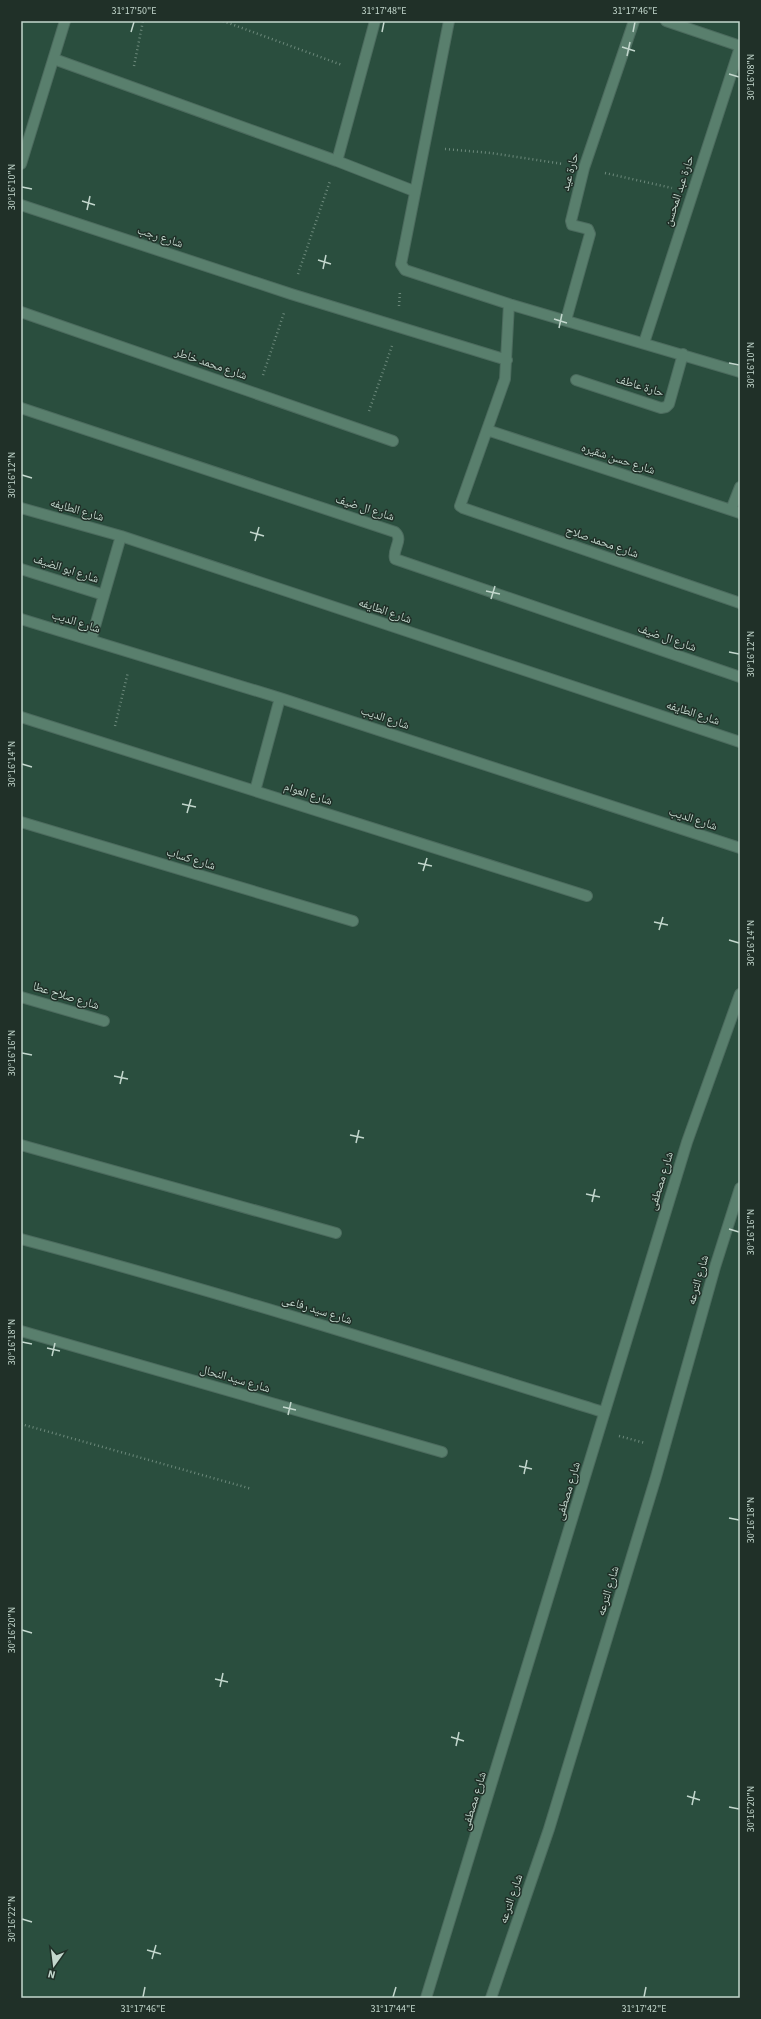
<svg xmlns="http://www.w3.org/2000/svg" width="761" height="2019" viewBox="0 0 761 2019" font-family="'Source Sans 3','Noto Naskh Arabic',sans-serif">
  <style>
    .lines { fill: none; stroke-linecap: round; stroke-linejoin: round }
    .minor-casing { stroke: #4c6b5e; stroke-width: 12 }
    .path { stroke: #6c897b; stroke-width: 2.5; stroke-dasharray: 1 3; stroke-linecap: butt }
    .minor { stroke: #597f6d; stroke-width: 10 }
    .ticks { fill: none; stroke: #c3d7cd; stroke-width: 1.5 }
    .labels { text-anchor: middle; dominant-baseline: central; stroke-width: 3; stroke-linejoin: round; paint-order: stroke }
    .street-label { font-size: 12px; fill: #c3d7cd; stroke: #203028 }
    .neatline { fill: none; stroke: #c3d7cd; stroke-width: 1.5 }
    .ticks-label { font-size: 10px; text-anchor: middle; fill: #c3d7cd }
  </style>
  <rect width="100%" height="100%" fill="#2a4e3e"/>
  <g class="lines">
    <defs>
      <path id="minor" d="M449 21 401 264 405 270 509 304 740 372
        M666 21 740 46
        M54 59 337 161 414 191
        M337 161 375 21
        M21 164 65 21
        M21 205 291 294 507 360
        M509 304 505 379 460 506 463 508 740 603
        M21 312 393 441
        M566 320 590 234 588 229 572 225 571 221 584 168 634 21
        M644 343 740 47
        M576 380 661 408 666 407 669 404 683 354
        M21 408 395 532C404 540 392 549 395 559L740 677
        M487 430 740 513
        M21 508 121 536 740 742
        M731 510 740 487
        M21 569 104 595
        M21 619 280 698 740 848
        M91 640 121 536
        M21 717 587 896
        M255 791 280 698
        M21 822 353 921
        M21 997 104 1021
        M21 1145 336 1233
        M21 1239C217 1291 410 1352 603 1412
        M21 1331 442 1452
        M426 1998 687 1142 740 994
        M491 1998 549 1829 656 1477 715 1267 740 1188"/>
    </defs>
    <!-- minor casing -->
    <use href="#minor" class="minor-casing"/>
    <!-- path -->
    <path class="path" d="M223 21 342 65
      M134 66 143 21
      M445 149 491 153 563 164
      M605 173 672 188
      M298 274 330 181
      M399 306 400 291
      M263 375 284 313
      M369 411 392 346
      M115 726 128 672
      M21 1424 252 1489
      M619 1436 645 1443"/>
    <!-- minor -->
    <use href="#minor" class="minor"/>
  </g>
  <!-- ticks -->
  <path class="ticks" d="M131 32 134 22M382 32 384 22M633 32 635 22M622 47 635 51M627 56 630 42M729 74 739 77M22 187 32 189M82 201 95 205M87 210 90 196M318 260 331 264M323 269 326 255M554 319 567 323M559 328 562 314M729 363 739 365M22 475 32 478M250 532 264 536M255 541 259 527M486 591 500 594M491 599 495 586M729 652 739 654M22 764 32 767M182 804 196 807M187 813 191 799M418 863 432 866M423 871 427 858M654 922 668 925M659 930 663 917M729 940 739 943M22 1053 32 1055M114 1076 128 1079M120 1084 123 1071M350 1135 364 1138M356 1143 359 1130M586 1194 600 1197M592 1202 595 1189M729 1229 739 1232M22 1342 32 1344M47 1348 60 1351M52 1356 55 1343M283 1407 296 1410M288 1415 291 1402M519 1466 532 1469M524 1474 527 1460M729 1518 739 1520M22 1630 32 1633M215 1679 228 1682M220 1687 223 1673M451 1737 464 1741M456 1746 459 1732M687 1796 700 1800M692 1805 695 1791M729 1807 739 1809M22 1919 32 1922M147 1950 161 1954M152 1959 156 1945M143 1997 145 1987M393 1997 396 1987M644 1997 646 1987"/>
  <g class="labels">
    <!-- street labels -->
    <g class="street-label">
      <text transform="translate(570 172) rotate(-75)">حارة عيد</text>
      <text transform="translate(679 191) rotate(-72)">حارة عبد المحسن</text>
      <text transform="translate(160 237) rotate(18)">شارع رجب</text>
      <text transform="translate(211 364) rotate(19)">شارع محمد خاطر</text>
      <text transform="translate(640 386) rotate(17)">حارة عاطف</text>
      <text transform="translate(618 459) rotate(18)">شارع حسن شقيره</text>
      <text transform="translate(365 508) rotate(18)">شارع ال ضيف</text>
      <text transform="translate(77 510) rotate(16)">شارع الطايفه</text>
      <text transform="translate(602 542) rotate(19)">شارع محمد صلاح</text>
      <text transform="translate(66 569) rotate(18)">شارع ابو الضيف</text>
      <text transform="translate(385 611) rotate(19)">شارع الطايفه</text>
      <text transform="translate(76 622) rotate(17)">شارع الديب</text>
      <text transform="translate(667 638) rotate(19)">شارع ال ضيف</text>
      <text transform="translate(693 713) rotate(18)">شارع الطايفه</text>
      <text transform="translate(385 718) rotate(18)">شارع الديب</text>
      <text transform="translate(308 794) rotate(18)">شارع العوام</text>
      <text transform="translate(693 819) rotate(18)">شارع الديب</text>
      <text transform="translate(191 859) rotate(17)">شارع كساب</text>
      <text transform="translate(66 996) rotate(17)">شارع صلاح عطا</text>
      <text transform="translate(661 1181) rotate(-73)">شارع مصطفى</text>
      <text transform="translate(698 1280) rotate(-74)">شارع الترعه</text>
      <text transform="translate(317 1310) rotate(17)">شارع سيد رفاعى</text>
      <text transform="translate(235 1379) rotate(16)">شارع سيد النحال</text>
      <text transform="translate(568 1491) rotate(-73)">شارع مصطفى</text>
      <text transform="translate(608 1591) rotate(-73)">شارع الترعه</text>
      <text transform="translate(474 1801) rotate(-73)">شارع مصطفى</text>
      <text transform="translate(511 1899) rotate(-71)">شارع الترعه</text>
    </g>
  </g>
  <!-- border -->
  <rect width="761" height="2019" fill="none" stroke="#203028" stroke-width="44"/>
  <!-- north arrow -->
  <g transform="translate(54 1965) rotate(194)" stroke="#203028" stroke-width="3" paint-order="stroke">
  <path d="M0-3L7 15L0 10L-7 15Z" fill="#c3d7cd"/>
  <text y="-6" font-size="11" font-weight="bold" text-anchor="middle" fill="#c3d7cd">N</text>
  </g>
  <rect x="22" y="22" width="717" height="1975" class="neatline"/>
  <g class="ticks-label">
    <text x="134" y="14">31°17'50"E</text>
    <text x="384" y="14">31°17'48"E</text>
    <text x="635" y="14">31°17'46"E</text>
    <text transform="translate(750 77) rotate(-90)" y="4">30°16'08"N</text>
    <text transform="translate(11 187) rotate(-90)" y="4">30°16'10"N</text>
    <text transform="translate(750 365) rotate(-90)" y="4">30°16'10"N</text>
    <text transform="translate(11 475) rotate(-90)" y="4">30°16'12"N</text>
    <text transform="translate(750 654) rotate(-90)" y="4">30°16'12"N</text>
    <text transform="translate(11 764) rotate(-90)" y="4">30°16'14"N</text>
    <text transform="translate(750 943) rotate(-90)" y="4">30°16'14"N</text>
    <text transform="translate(11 1053) rotate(-90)" y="4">30°16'16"N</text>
    <text transform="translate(750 1232) rotate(-90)" y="4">30°16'16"N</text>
    <text transform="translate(11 1342) rotate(-90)" y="4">30°16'18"N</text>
    <text transform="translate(750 1520) rotate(-90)" y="4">30°16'18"N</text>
    <text transform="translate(11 1630) rotate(-90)" y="4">30°16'20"N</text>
    <text transform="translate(750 1809) rotate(-90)" y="4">30°16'20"N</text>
    <text transform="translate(11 1919) rotate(-90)" y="4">30°16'22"N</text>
    <text x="143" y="2012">31°17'46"E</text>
    <text x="393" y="2012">31°17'44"E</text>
    <text x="644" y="2012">31°17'42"E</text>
  </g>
</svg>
